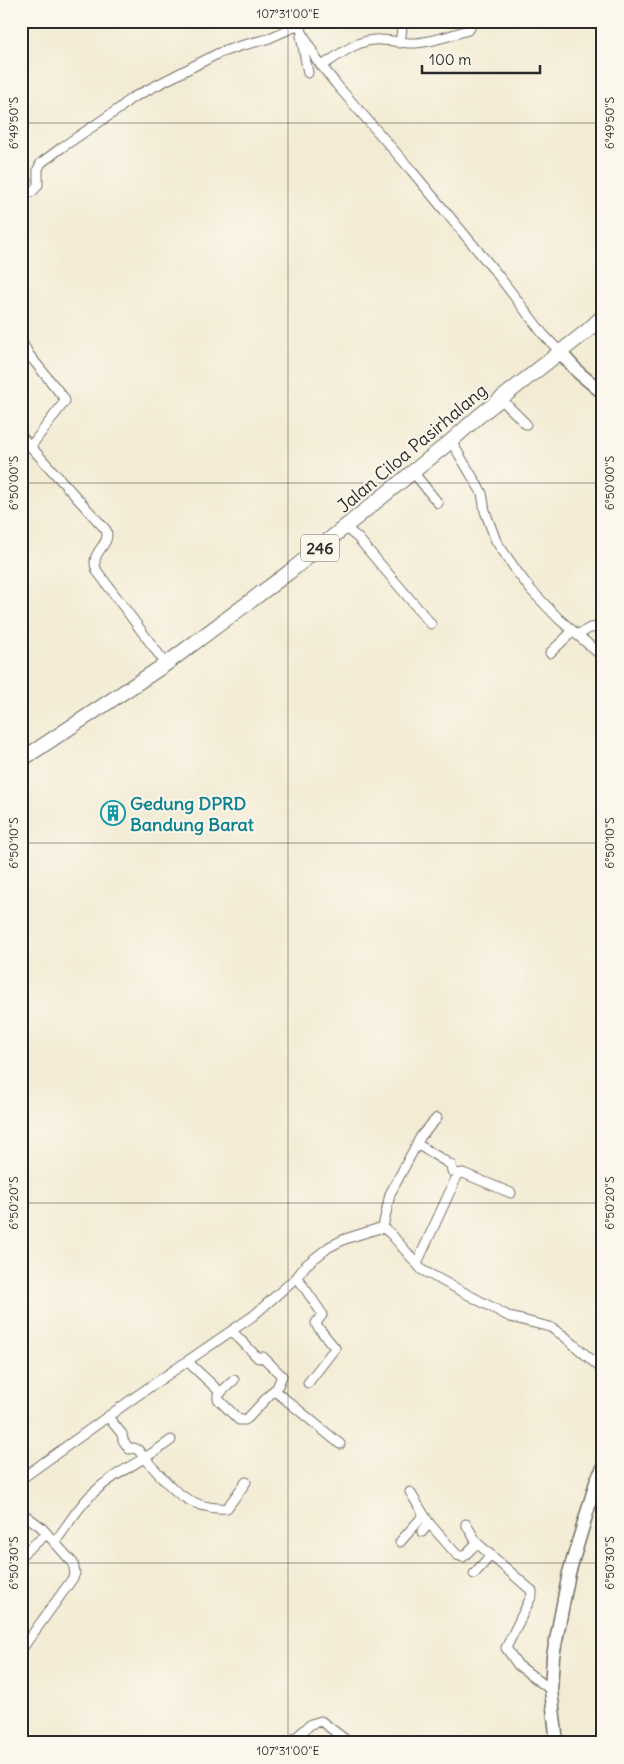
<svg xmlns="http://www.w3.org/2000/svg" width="624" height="1764" viewBox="0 0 624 1764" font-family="Delius,sans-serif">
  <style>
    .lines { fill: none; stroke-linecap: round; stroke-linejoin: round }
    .street-casing { stroke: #716e66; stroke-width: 11 }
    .secondary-casing { stroke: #716e66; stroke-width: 15 }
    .primary-casing { stroke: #716e66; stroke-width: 16 }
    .street { stroke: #fff; stroke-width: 9 }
    .secondary { stroke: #fff; stroke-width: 12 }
    .primary { stroke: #fff; stroke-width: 14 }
    .ticks { fill: none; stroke: #2b2b2b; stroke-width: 1; stroke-opacity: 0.45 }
    .labels { text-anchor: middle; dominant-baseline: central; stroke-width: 4; stroke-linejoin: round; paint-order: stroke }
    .shield { fill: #fbf7ec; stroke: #696865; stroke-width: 1 }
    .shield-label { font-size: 16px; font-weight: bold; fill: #2b2b2b }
    .street-label { font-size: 18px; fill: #2b2b2b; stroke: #fbf7ec }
    .culture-label { font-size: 18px; font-weight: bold; fill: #0d838f; stroke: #fbf7ec; text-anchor: start }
    .neatline { fill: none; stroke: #2b2b2b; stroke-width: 2 }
    .ticks-label { font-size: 12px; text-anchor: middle; fill: #2b2b2b }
  </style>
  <rect width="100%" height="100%" fill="#fbf7ec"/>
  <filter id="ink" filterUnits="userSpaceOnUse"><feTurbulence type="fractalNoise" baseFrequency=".02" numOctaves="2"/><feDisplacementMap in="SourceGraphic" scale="10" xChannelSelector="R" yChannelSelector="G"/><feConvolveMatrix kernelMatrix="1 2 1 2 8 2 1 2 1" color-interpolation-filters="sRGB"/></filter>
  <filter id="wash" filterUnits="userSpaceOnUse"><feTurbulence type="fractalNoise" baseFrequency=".0096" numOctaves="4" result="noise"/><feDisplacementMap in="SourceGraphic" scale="20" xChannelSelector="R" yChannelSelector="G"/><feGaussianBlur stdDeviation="1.12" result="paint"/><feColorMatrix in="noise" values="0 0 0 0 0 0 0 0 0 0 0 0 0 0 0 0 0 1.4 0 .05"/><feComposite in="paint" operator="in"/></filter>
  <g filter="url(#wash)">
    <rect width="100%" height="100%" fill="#f3ebd4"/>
  </g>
  <g filter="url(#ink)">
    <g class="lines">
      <defs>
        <path id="street" d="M299 21 302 32 317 60 336 84 411 170 498 275 543 334 560 352
          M301 36 308 73
          M400 43 403 21
          M322 66C339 55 359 38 381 40 393 40 404 44 416 43 434 42 451 35 468 30L470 28 469 21
          M21 197 33 191 38 185V169L41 163 61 148 120 108 130 99 219 53 240 46 267 39 299 25
          M21 341 30 356 64 398 65 401 31 446
          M501 399 526 424
          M21 436 106 530C112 546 88 551 97 571L166 664
          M451 441 482 493 485 511 496 541 518 573 531 590 559 619 603 657
          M413 472 438 503
          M346 528 358 538 431 624
          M577 635 590 628 603 627
          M550 653 573 631
          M417 1144 448 1163 451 1165 452 1171 458 1174 463 1173 511 1193
          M383 1227 391 1234 422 1270 510 1317 550 1327 564 1336 603 1370
          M383 1227 390 1194 421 1136 437 1118
          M417 1263 458 1174
          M297 1277 321 1312 322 1315 316 1323 317 1326 335 1348 308 1383
          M232 1331 258 1358 263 1357 282 1376 276 1390
          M187 1361 221 1393
          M234 1380 218 1395V1399L239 1420H245L248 1418 274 1390 340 1444
          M108 1417 122 1434 123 1440 129 1449 134 1448 138 1450C164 1479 183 1511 227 1508L246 1482
          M21 1479 135 1397 253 1316 297 1277 306 1265 329 1247 345 1239 383 1227
          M410 1492 429 1523 457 1555 463 1557 477 1543
          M21 1512 41 1527 73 1563 75 1573 73 1578 21 1650
          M466 1524 477 1543 532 1591V1595L506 1648 518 1665 551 1690
          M422 1532 429 1523
          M55 1542C67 1526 78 1507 93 1493 116 1471 146 1460 171 1440
          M400 1542 424 1515
          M21 1555 47 1534
          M474 1574 491 1555
          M290 1743 311 1724 321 1721 350 1743"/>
        <path id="secondary" d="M560 352 579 373 603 393
          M557 1743 551 1690 553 1656 569 1573 597 1479 603 1468"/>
        <path id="primary" d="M21 760 166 664 288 573 451 441 479 416 587 331 603 316"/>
      </defs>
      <!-- street casing -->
      <use href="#street" class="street-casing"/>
      <!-- secondary casing -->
      <use href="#secondary" class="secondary-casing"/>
      <!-- primary casing -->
      <use href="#primary" class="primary-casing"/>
      <!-- street -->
      <use href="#street" class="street"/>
      <!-- secondary -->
      <use href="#secondary" class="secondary"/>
      <!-- primary -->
      <use href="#primary" class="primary"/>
    </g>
  </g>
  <!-- ticks -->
  <path class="ticks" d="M288 21V1743M21 123H603M21 483H603M21 843H603M21 1203H603M21 1563H603"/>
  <!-- icons -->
  <defs>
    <symbol id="building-ring" viewBox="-11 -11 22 22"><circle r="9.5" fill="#fbf7ec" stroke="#0f9aa8" stroke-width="1.5"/><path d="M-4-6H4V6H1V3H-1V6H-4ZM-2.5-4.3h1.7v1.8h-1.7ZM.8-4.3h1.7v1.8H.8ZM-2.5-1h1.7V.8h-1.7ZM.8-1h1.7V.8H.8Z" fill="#0f9aa8"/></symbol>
  </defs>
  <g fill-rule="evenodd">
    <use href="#building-ring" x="99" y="799" width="28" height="28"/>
  </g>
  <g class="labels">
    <!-- shield labels -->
    <rect class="shield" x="301" y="534.5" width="38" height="27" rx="4"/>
    <g class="shield-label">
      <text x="320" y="548">246</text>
    </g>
    <!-- street labels -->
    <g class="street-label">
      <text transform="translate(412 448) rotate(-40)">Jalan Ciloa Pasirhalang</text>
    </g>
    <!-- culture labels -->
    <g class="culture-label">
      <text x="130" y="803">Gedung DPRD<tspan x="130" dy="21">Bandung Barat</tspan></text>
    </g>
  </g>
  <!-- margin -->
  <rect width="624" height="1764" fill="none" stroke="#fbf7ec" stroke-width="55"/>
  <!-- scale -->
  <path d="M422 65v8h118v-8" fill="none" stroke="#2b2b2b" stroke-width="2.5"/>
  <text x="429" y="65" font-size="15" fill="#2b2b2b" stroke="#fbf7ec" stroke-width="4" paint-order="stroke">100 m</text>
  <rect x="28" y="28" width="568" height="1708" class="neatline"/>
  <g class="ticks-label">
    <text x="288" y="18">107°31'00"E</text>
    <text transform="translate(14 123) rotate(-90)" y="4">6°49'50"S</text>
    <text transform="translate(610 123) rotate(-90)" y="4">6°49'50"S</text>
    <text transform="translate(14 483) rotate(-90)" y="4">6°50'00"S</text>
    <text transform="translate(610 483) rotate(-90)" y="4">6°50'00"S</text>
    <text transform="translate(14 843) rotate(-90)" y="4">6°50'10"S</text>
    <text transform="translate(610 843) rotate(-90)" y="4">6°50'10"S</text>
    <text transform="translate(14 1203) rotate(-90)" y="4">6°50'20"S</text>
    <text transform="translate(610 1203) rotate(-90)" y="4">6°50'20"S</text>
    <text transform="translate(14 1563) rotate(-90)" y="4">6°50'30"S</text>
    <text transform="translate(610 1563) rotate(-90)" y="4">6°50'30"S</text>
    <text x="288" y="1755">107°31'00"E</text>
  </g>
</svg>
